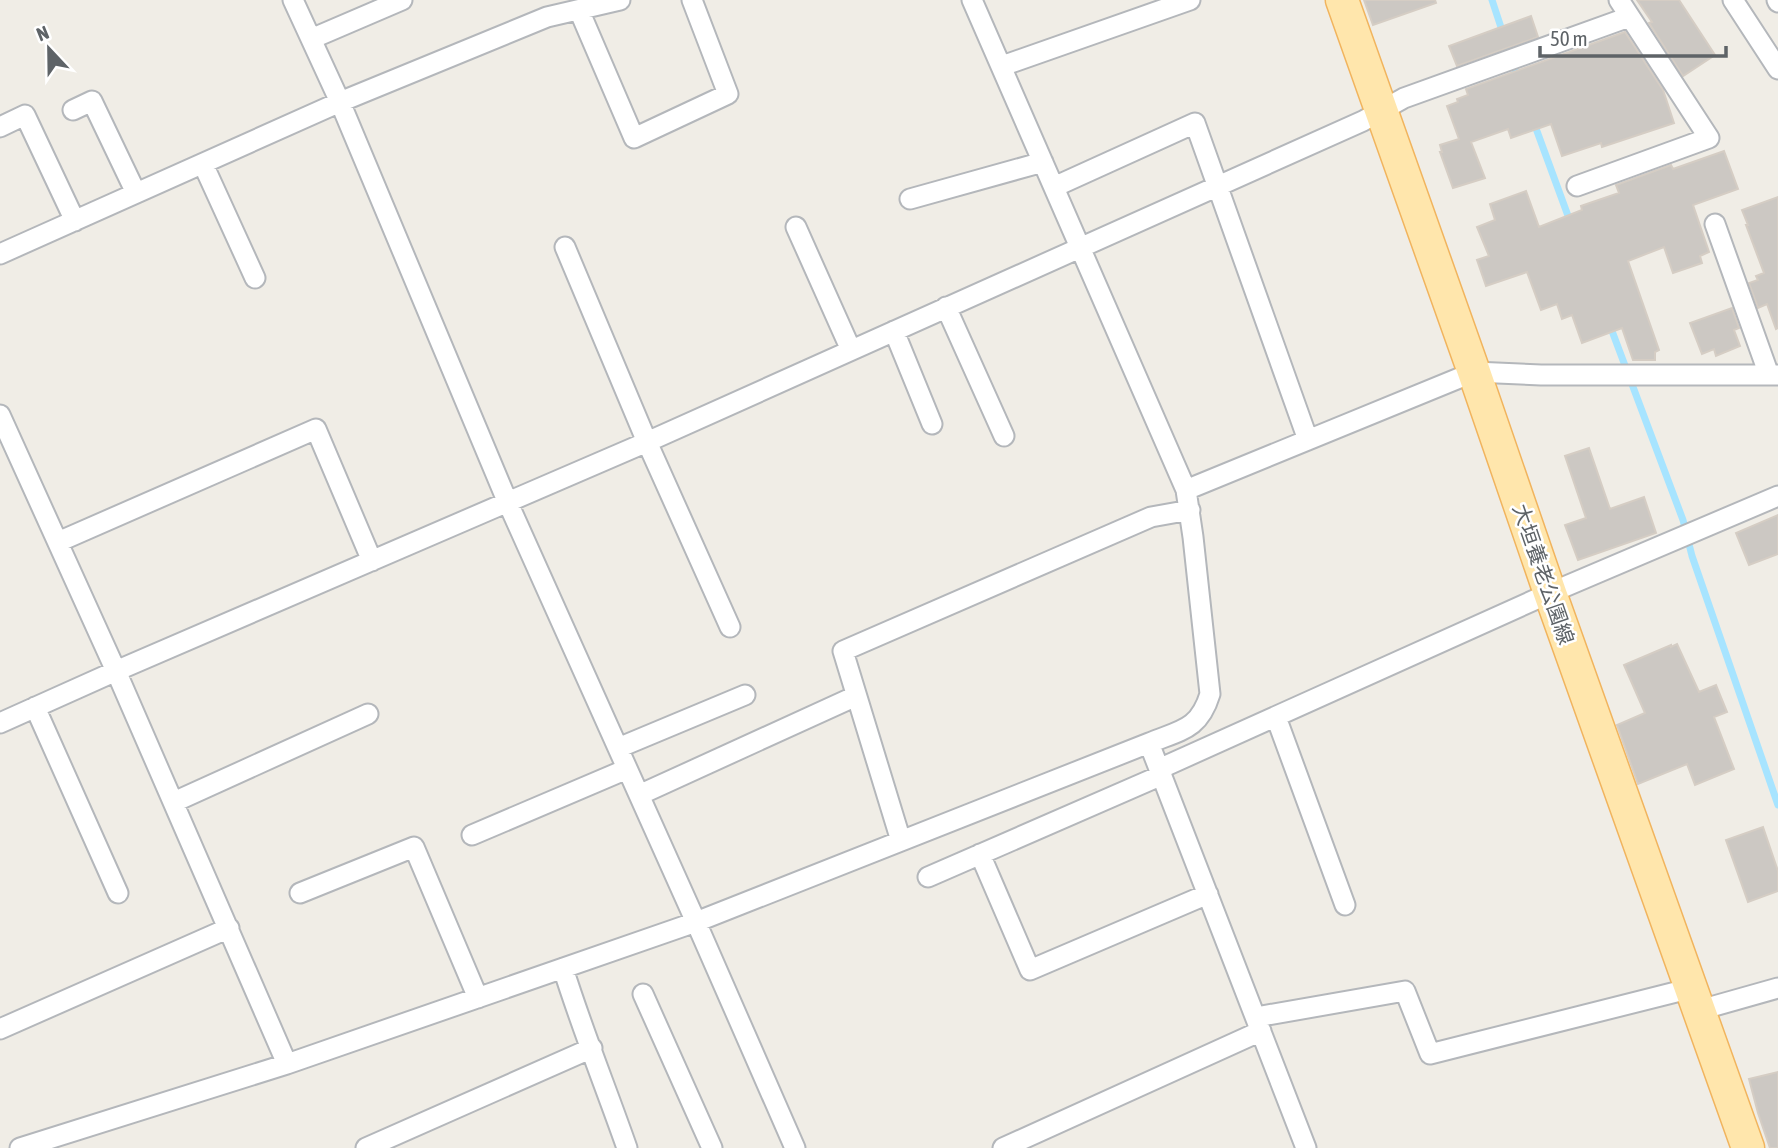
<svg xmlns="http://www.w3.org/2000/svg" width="1778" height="1148" viewBox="0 0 1778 1148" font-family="'Asap Condensed','Noto Sans JP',sans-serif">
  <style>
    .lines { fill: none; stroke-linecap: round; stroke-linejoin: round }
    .stream { stroke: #a7e4ff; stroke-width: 7 }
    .building { fill: #ccc8c3; stroke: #d5cdc4; stroke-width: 2 }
    .minor-casing { stroke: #b4b7bb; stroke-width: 23 }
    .primary-casing { stroke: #f1b45e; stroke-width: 35 }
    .minor { stroke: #fff; stroke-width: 19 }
    .primary { stroke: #ffe6ac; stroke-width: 32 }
    .labels { text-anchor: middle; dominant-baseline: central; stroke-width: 5; stroke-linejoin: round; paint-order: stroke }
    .street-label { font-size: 21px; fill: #5e6367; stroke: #fff }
  </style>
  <rect width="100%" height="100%" fill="#f0ede6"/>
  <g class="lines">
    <!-- stream -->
    <path class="stream" d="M1492 0 1518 79
      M1534 123 1571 224
      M1609 323 1683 520 1692 556 1778 805"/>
  </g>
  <!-- building -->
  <path class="building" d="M1364 0H1435L1436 3 1373 25Z
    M1637 0H1679L1715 55 1683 76 1649 23 1652 22Z
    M1531 16 1538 37 1457 66 1449 46Z
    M1625 32 1663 90 1674 123 1602 147 1601 143 1562 156 1551 124 1511 138 1508 129 1471 142 1485 178 1453 188 1440 152H1442L1440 145 1459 139 1447 106 1458 102 1457 99 1468 95 1466 89Z
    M1724 151 1738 189 1693 205 1709 252 1700 256 1702 263 1673 273 1664 247 1628 261 1659 350 1655 352V360H1633L1622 328 1582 343 1572 315 1562 319 1557 304 1541 310 1527 272 1486 286 1477 260 1489 256 1477 227 1495 220 1490 204 1526 191 1539 227 1582 210 1581 206 1619 193 1616 185 1671 165 1673 169Z
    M1778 197V328L1776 329 1767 304 1758 308 1749 283 1758 280 1756 276 1764 273 1746 225H1748L1742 210Z
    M1732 308 1739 328 1734 330 1740 346 1716 356 1714 349 1702 354 1690 323Z
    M1589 448 1610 509 1644 497 1656 533 1578 560 1565 525 1586 518 1565 456Z
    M1778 515V554L1749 565 1736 533Z
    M1677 644 1699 692 1716 685 1727 712 1714 717 1734 769 1695 785 1687 764 1638 784 1617 725 1645 713 1624 665 1671 645V647Z
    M1763 827 1778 871V891L1748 902 1726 840Z
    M1778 1072V1148H1770L1758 1113 1749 1079Z"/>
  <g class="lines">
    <defs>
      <path id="minor" d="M293 0 340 102 508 503 696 922 795 1148
        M1733 0 1778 69
        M1777 0 1778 2
        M579 10 634 138 728 94 692 0
        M311 39 402 0
        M1002 66 1190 0
        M73 110 92 101 136 193
        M0 127 25 115 75 221
        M203 164 255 278
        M1577 186 1709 138 1619 0
        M1054 187 1195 123 1308 440
        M910 199 1043 162
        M1715 224 1769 375
        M796 227 851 350
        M565 247 647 442 730 627
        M0 254 340 102 547 17 620 0
        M946 307 1004 436
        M894 331 932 424
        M0 415 116 671 287 1064
        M1186 490 1474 372 1541 375H1778
        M58 542 316 429 372 561
        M35 707 118 893
        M1276 717 1345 905
        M0 723 116 671 647 442 1363 121 1404 98 1629 17
        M1149 743 1306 1148
        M618 748 745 695
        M1159 769 1550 593 1778 496
        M639 795 856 696
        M174 802 368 714
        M472 835 627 769
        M901 841 843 651 1151 517 1190 510
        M980 854 1030 970 1208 894
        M928 877 1162 775
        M300 893 414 847 478 998
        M563 968C582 1029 606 1088 627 1148
        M643 994 712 1148
        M1700 1010 1778 988
        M1256 1017 1405 991 1430 1054 1692 988
        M0 1029 229 928
        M20 1148 287 1064 696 922 1149 743C1181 730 1199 730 1210 694L1193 537 1186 490 972 0
        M366 1148 592 1048
        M1003 1148 1261 1031"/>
      <path id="primary" d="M1342 0 1474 372 1550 593 1748 1148"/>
    </defs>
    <!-- minor casing -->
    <use href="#minor" class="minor-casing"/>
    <!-- primary casing -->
    <use href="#primary" class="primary-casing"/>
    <!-- minor -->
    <use href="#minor" class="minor"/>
    <!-- primary -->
    <use href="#primary" class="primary"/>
  </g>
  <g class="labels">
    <!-- street labels -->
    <g class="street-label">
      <text transform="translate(1544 574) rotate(71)">大垣養老公園線</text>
    </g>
  </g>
  <!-- north arrow -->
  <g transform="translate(49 49) rotate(338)" stroke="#ffffff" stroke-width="5" paint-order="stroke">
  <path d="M0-5L12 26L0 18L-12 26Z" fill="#5e6367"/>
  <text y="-10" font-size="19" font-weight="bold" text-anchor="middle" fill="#5e6367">N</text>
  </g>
  <!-- scale -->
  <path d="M1540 46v10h186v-10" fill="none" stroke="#5e6367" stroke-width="3.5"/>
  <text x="1550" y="46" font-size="21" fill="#5e6367" stroke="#ffffff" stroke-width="5" paint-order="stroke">50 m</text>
</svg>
